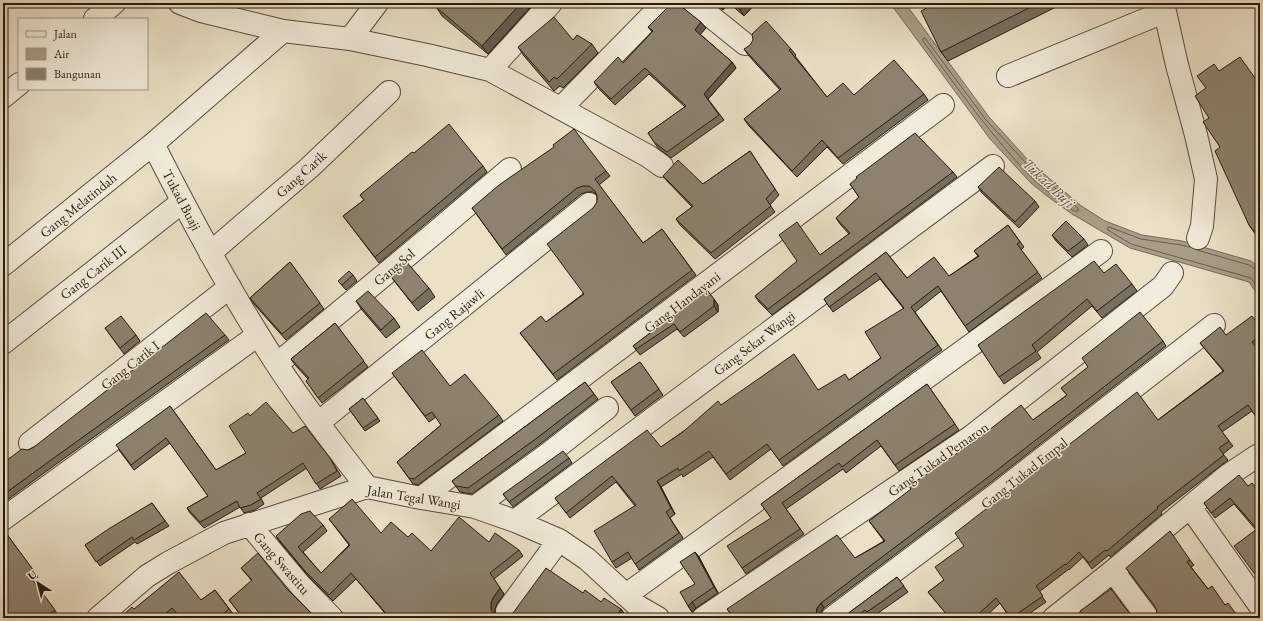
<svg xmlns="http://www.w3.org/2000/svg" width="1263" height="621" viewBox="0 0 1263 621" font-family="'EB Garamond',serif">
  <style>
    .water { fill: #a89e88; stroke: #746a58 }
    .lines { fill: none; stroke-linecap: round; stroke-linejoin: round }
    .shore { stroke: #685c4c; stroke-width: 1 }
    .minor-casing { stroke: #584c3d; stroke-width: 24 }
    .minor { stroke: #f1ecdb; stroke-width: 22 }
    .wall { fill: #78705f; stroke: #271b0f }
    .shaded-wall { fill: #625b4e; stroke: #271b0f }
    .building { fill: #8c826f; stroke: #271b0f }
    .labels { text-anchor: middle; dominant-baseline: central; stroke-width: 3; stroke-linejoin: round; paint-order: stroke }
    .street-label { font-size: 14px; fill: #271b0f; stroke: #f1ecdb }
    .water-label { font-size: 15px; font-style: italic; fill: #5b4f3f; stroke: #f1ecdb }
  </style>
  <rect width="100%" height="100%" fill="#eae1c7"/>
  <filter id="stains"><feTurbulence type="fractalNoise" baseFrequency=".005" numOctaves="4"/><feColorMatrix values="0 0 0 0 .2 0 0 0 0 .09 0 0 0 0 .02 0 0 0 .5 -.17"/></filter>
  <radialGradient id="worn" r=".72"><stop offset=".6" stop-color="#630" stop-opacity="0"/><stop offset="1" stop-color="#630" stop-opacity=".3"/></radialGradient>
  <!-- water -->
  <path class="water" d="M890 3H905L989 117 1028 160 1080 205 1105 221 1142 235 1182 241 1251 261 1260 268V298L1249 282 1130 248 1072 214 1047 196 1031 183 990 139Z"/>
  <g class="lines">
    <!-- shore -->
    <path class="shore" d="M925 38 986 120 1026 163 1078 208V211H1074C1060 201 1046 191 1033 179 992 137 958 89 923 41V39Z
      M1193 248 1181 245 1141 239 1109 227 1107 228 1108 230 1131 244 1251 278 1260 290
      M1197 250 1249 265 1257 270H1260"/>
    <defs>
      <path id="minor" d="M180 3 201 11 283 31 350 39 427 55 490 70 648 156 662 166
        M694 3 745 44
        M1163 3 1177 65 1196 135 1206 179 1202 226 1198 238
        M95 19 114 3
        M350 39 377 3
        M490 70 551 3
        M1008 76 1164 12
        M3 97 19 84
        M561 108 664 3
        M153 144C186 209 220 274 259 336 291 389 329 438 367 487
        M210 253 309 168 389 92
        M3 265 153 144 283 31
        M3 343 182 202
        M277 364 437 231 510 169
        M318 423 589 204
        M30 443 230 287
        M421 498 943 105
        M475 507 548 454 607 408
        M1190 507 1260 606
        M3 519 258 335
        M515 521 993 166
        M249 524 300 585 332 618
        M1113 571 1148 618
        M626 595 1101 251
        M507 611 559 540
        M98 618 147 576 168 563 224 533 367 487 421 498 475 507 515 521 559 540 587 559 639 607 658 618
        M703 618 972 436 1163 286 1172 273
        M832 618 998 493 1214 325
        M1054 618 1113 571 1227 476 1257 456H1260"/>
    </defs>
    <!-- minor casing -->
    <use href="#minor" class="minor-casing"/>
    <!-- minor -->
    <use href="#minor" class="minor"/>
  </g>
  <!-- wall -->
  <path class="wall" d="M714 3H729L723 10Z
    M729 3H756L744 16Z
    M936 3H1064L948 61 941 52Z
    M1193 3H1204L1197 8Z
    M682 7 706 28 700 34 732 62 736 68 708 99 724 120 671 158 658 148 648 133 685 107 649 74 615 105 598 88 594 82 623 63 652 32 648 27Z
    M437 8H530L488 54 442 16Z
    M573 40 592 44 598 53 563 88 560 86 554 91 524 56 518 47Z
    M744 49H791L796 55 795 56 827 97 854 95 924 94 928 100 843 164 827 147 797 177 749 126 744 119 780 90 749 56Z
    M1219 71 1260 85V240L1256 235 1249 225 1209 118 1206 88Z
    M750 151 779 195 770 205 775 212 715 259 680 225 676 219 692 207 667 181 663 176 703 184Z
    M414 153 483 166 487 172 379 263 343 216 364 200 360 195Z
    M606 171 610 176 599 185 643 243 662 229 696 275 557 380 520 333 546 322 583 294 597 202V195L593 192H587L581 194 506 255 472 208Z
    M953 172 957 177 772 315 759 302 755 296 820 255 849 234 840 224 836 218 859 197 850 184Z
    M978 187 1035 201 1039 207 1019 228 982 193Z
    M1008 225 1024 247 1021 250 1042 278 969 332 941 291 915 312 942 350 783 466 771 449 730 480 713 457 683 477 682 474 661 487 675 514 670 518 683 538 639 570 632 558 616 568 612 562 635 506 616 482 570 518 555 498 661 447 721 405 818 390 849 380 881 358 904 309 880 279 833 312 824 299 886 252 907 278 949 276 978 256 974 251Z
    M1052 235 1084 239 1088 245 1072 257 1056 241Z
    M3 237 5 240 3 242Z
    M290 262 324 309 286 340 254 304 250 298Z
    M1104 273 1132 284 1137 291 1102 318 1092 306 1037 352 1041 358 1004 384 978 345Z
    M389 274 429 288 435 297 418 311 395 282Z
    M353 275 357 281 346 290 338 281Z
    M707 290 718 305V312L684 337 677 329 640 355 633 346Z
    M356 301 394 318 400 327 386 338 362 310Z
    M335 323 368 367 322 403 306 381 308 379 295 365 291 359Z
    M1260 327V344L1256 347 1260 352V422L1252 411 1222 432 1233 446 1223 454 1228 460 1161 512 1162 514 1110 557 1109 555 1092 569 1083 557 1069 570V569L1039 592 1046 602 1023 618H1010L1000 603 984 618H946L948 616 928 592 1223 371 1200 343 1226 335Z
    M105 328 136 335 140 341 124 354Z
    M225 335 229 340 55 465 3 503V463L34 447Z
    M1163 341 1166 346 990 483 824 608 820 613V618H734L727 609 855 558 884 541 869 521 1033 420 1067 395 1061 388Z
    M640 362 663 395 635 416 611 382Z
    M392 373 450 386 499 415 503 421 418 485 413 484 397 462 441 425 436 417 429 422Z
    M585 382 598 399 540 444 472 494 460 492 452 481Z
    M927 384 959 430 899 471 881 446 846 473 843 469 786 509 804 534 746 574 742 568 771 518 761 504Z
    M363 398 380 421 365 431 349 409Z
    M170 406 216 470 246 453 250 416 293 433 330 458 341 476 320 489 307 468 261 498 264 504 255 510 244 513 240 507 204 528 190 513 187 508 208 496 170 443 134 470 119 450Z
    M569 458 572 463 513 507 503 494Z
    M1248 486 1260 493V582L1256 530 1234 504 1215 518 1204 503Z
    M152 503 169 526 137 544 135 542 100 566 85 545Z
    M329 519 381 533 408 537 431 551 489 542 519 550 523 556 494 579 504 594 497 604 495 609V615L502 618 508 616 583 593 601 602 621 609 625 615 623 618H389L356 579 333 601 309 577 280 542 276 536 323 525 327 531 303 552 321 573 349 545Z
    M3 529 38 577 33 581 59 616 56 618H8Z
    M695 552 699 557 718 593 696 608 692 612 688 606 695 584Z
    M1190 560 1194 565 1191 567 1208 589 1239 618 1156 617 1157 611 1155 606 1126 568Z
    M241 568 287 589 311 613 314 618H243L229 600 252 581Z
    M897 577 908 592 871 618 869 615 865 618H842Z
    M215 590 234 615 230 618H180L176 614 171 618H120L134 609 201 600Z"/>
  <!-- shaded-wall -->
  <path class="shaded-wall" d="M521 3H534L488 54 482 46Z
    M720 3H729L723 10 719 4Z
    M746 3H756L744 16 740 10Z
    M701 22 706 28 699 36 695 30Z
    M732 62 736 68 708 99 704 94Z
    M714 299 718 305V312L714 306Z
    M657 481 661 487 675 514 671 508Z
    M695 552 699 557 718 593 714 587Z
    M500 588 504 594 497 604 495 609V616L491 610V603L493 598Z
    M692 602 696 608 692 612 688 606Z
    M821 603 824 608 820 613V618H817L816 615 817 608Z
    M621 609 625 615 623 618H615Z"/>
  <!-- building -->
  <path class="building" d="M441 3H521L482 46 437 8Z
    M670 3H679L682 7 701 22 695 30 732 62 704 94 719 115 667 152 654 142 648 133 686 106 645 68 611 99 594 82 618 57 623 63 653 31 648 27 669 6Z
    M732 3H746L740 10Z
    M936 3H1039L941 52 921 11Z
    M554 17 573 40 577 35 592 44 557 79 554 77 549 82 518 47Z
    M766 21 791 49 789 50 827 97 843 83 854 95 894 60 924 94 838 158 822 140 792 171 744 119 781 89 744 49 750 45 753 40 752 34Z
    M1240 57 1260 85V237L1249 225 1215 151 1220 147 1203 122 1209 118 1195 96 1206 88 1197 76 1214 64 1219 71Z
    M449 124 483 166 375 257 343 216 364 200 360 195 412 152 414 153Z
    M574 129 606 171 595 179 643 243 662 229 692 270 553 374 520 333 541 316 546 322 584 294 547 244 593 208 597 202V196L595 191 589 186H583L577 188 502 249 472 208 499 185 554 147 553 145Z
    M915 133 953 172 768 309 755 296 797 261 779 235 797 222 820 255 850 233 836 218 859 197 850 184 857 178 856 177Z
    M750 151 775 189 766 199 771 206 711 253 676 219 693 206 663 176 678 160 703 184Z
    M999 167 1035 201 1015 222 978 187Z
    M1066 221 1084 239 1068 251 1052 235Z
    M1008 225 1020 242 1017 244 1038 272 965 326 938 286 911 307 938 345 779 460 767 444 726 474 709 451 679 471 678 468 657 481 671 508 666 512 679 533 635 564 628 552 612 562 594 531 636 505 612 476 566 513 555 498 647 430 661 447 684 431 718 401 721 405 794 354 818 390 845 374 849 380 881 358 865 332 904 308 876 273 829 307 824 299 886 252 907 278 934 257 949 276 979 256 974 251Z
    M405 260 429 288 412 303 389 274Z
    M1094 261 1104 273 1116 264 1132 284 1097 311 1087 299 1032 345 1036 351 999 377 978 345Z
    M290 262 320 303 282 334 250 298Z
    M349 271 353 275 342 285 338 281Z
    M707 290 714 299V306L680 332 674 324 636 349 633 346Z
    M368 291 394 318 381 330 356 301Z
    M1140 312 1163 341 987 478 821 603 817 608 816 615 817 618H762L761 617 760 618H735L727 609 837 535 855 558 885 541 869 521 911 489 909 486 975 441 1021 405 1033 420 1067 395 1061 388 1088 367 1082 358Z
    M206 313 225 335 51 460 3 495V463L22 449 28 450 34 447Z
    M121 316 136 335 120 348 105 328Z
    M1252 316 1260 327V336L1252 342 1260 352V420L1259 421 1248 405 1218 426 1229 441 1219 448 1224 455 1157 507 1158 508 1107 551 1105 550 1089 563 1079 552 1066 565 1065 564 1036 586 1043 596 1011 618 996 598 974 618H946L948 616 928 592 944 580 935 567 964 546 955 533 1137 392 1158 420 1224 371 1200 343 1220 327 1226 335Z
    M335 323 364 361 318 398 306 381 309 378 291 359Z
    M422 350 450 386 465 374 499 415 414 479 409 478 397 462 441 425 432 412 425 416 392 373Z
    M640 362 659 389 631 410 611 382Z
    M585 382 594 394 537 438 468 488 456 486 452 481Z
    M927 384 955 424 895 465 877 440 842 467 839 463 782 503 800 529 742 568 727 546 771 518 761 504Z
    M363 398 378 418 363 428 349 409Z
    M266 402 293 433 305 426 330 458 337 471 316 484 303 463 257 493 261 499 251 505 240 508 237 501 200 522 187 508 208 496 166 438 131 465 116 445 170 406 216 470 246 453 229 426 248 413 250 416Z
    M563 451 569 458 509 502 503 494Z
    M1239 475 1248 486 1252 483 1260 493V581L1234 546 1257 529 1230 498 1211 513 1204 503Z
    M352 499 381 533 391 522 408 537 412 533 431 551 459 517 489 542 495 533 519 550 490 573 500 588 493 598 491 603V610L495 615 502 618 508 616 513 613 546 568 583 593 585 590 601 602 604 598 621 609 615 618H390L351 573 329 595 305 571 276 536 301 514 310 511 323 525 298 547 321 573 350 545 329 519Z
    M152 503 165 521 134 540 132 537 96 562 85 545 110 528Z
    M3 529 34 571 29 575 55 610 44 618H8L3 611Z
    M1170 531 1190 560 1187 562 1208 589 1212 586 1225 605 1228 603 1239 618H1155L1157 611 1154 605 1126 568Z
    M695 552 714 587 692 602 688 606 680 592 695 584 680 562Z
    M258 553 287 589 311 613 306 618H243L229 600 252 580 241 568Z
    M179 572 201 600 215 590 229 609 218 618H195V617L194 618H181L172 608 160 618H120L132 607 134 609Z
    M897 577 904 586 867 612 865 610 855 618H842Z
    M1111 589 1133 618H1082L1084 617 1080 611Z"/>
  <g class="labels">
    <!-- street labels -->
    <g class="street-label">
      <text transform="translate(301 174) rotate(-42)">Gang Carik</text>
      <text transform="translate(182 200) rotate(62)">Tukad Buaji</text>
      <text transform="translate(78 205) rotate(-39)">Gang Melatindah</text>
      <text transform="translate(394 267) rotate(-40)">Gang Sol</text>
      <text transform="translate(93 272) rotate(-38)">Gang Carik III</text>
      <text transform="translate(682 302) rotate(-37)">Gang Handayani</text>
      <text transform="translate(454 314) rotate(-39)">Gang Rajawli</text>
      <text transform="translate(754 343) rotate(-37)">Gang Sekar Wangi</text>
      <text transform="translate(130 365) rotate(-38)">Gang Carik I</text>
      <text transform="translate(938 459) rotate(-35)">Gang Tukad Pemaron</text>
      <text transform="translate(1024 473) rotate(-38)">Gang Tukad Empal</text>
      <text transform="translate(414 497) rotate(9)">Jalan Tegal Wangi</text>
      <text transform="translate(282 563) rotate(49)">Gang Swastitu</text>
    </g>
    <!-- water labels -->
    <g class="water-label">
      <text transform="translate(1049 183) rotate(43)">Tukad Buji</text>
    </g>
  </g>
  <!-- margin -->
  <rect width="1263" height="621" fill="none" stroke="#eae1c7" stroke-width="16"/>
  <rect x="4" y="4" width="1255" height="613" fill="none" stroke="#271b0f" stroke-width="2"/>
  <rect x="8" y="8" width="1247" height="605" fill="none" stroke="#271b0f"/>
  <!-- legend -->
  <rect x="18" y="18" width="130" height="72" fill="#f1ecdb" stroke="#a09889"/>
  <rect x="26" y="31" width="20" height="6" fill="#f1ecdb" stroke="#a09889"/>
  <text x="54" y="38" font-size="12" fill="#271b0f">Jalan</text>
  <rect x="26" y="48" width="20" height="12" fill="#a89e88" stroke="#a09889"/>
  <text x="54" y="58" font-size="12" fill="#271b0f">Air</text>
  <rect x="26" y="68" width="20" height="12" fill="#8c826f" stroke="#a09889"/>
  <text x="54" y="78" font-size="12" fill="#271b0f">Bangunan</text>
  <!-- north arrow -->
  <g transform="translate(38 583) rotate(324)" stroke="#f1ecdb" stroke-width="3" paint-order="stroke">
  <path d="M0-3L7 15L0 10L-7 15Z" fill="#271b0f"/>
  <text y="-6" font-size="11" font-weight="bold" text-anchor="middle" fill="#271b0f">U</text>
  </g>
  <rect width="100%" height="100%" filter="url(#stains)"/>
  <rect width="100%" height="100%" fill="url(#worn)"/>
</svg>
